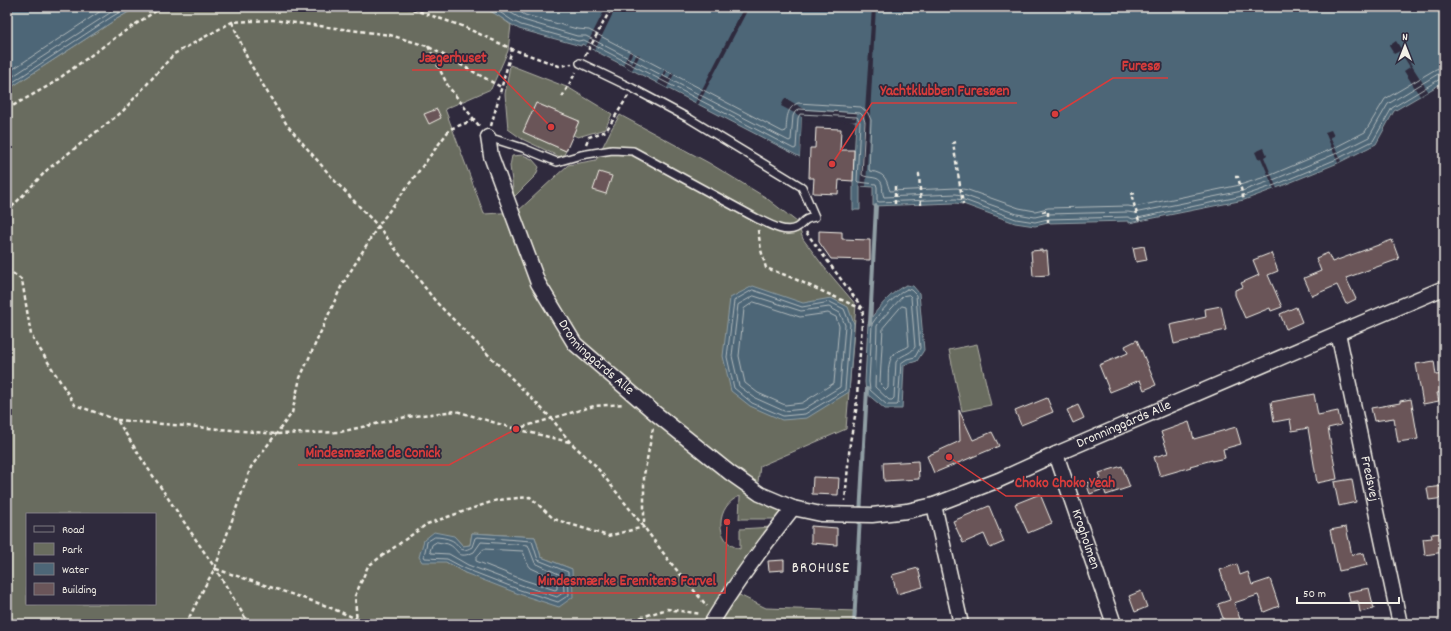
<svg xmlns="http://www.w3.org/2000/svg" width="1451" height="631" viewBox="0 0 1451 631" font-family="Dekko,sans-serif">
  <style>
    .green { fill: #696c5e; stroke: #aeaea3; fill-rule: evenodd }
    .water { fill: #4d6677; stroke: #909ea4 }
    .pier { fill: #2f2a3d }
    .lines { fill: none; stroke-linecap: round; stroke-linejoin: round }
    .shore { stroke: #b1b9bb; stroke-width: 1 }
    .stream { stroke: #909ea4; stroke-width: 4 }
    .building { fill: #6a5559; stroke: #f4f1e8 }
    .service-casing { stroke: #f4f1e8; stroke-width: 10 }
    .minor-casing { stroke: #f4f1e8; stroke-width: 17 }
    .path { stroke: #f4f1e8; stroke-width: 2.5; stroke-dasharray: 4 3; stroke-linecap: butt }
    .service { stroke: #2f2a3d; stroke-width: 7 }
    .minor { stroke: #2f2a3d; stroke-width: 14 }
    .labels { text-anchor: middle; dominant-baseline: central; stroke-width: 3.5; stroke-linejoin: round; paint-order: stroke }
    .street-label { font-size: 14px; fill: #f4f1e8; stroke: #2f2a3d }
    .neighbourhood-label { font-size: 15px; letter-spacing: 1px; fill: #f4f1e8; stroke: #2f2a3d }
    .leader { fill: none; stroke: #d93c3b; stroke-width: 1.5 }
    .callout-dot { fill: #d93c3b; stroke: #2f2a3d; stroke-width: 1.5 }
    .callout-label { font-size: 15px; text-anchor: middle; font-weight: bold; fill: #d93c3b; stroke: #2f2a3d; stroke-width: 3.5; stroke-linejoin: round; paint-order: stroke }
  </style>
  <rect width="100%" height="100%" fill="#2f2a3d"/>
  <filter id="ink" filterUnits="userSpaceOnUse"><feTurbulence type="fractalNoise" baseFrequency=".025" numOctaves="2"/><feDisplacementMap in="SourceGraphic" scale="8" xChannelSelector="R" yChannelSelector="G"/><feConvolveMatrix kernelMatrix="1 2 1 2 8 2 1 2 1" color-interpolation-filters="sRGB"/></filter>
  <g filter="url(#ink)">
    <!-- green -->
    <path class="green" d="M137 7H481L489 9 511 25 508 51 491 89 445 109 484 214 517 212 568 165 596 160 612 128 620 115 709 163 765 197 797 222 803 239 824 267 856 305 846 429 760 466 756 498 784 508 779 519H739L740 496C716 505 713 542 740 549V529L772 527 727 589 766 608 856 611 855 624H7V90L115 20ZM27 514H155V604H27ZM472 533 535 537 541 557 572 569 465 573 446 562 454 536 463 546 470 545Z
      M510 65 569 88 612 114 605 129 578 137 573 135 579 121 536 103 523 132 566 151 562 158 522 139 508 129 505 94Z
      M523 155 532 159 539 167 536 175 514 197 510 166 512 156Z
      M977 344 991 405 962 411 949 350Z"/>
    <!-- water -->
    <path class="water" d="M7 7H137L115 20 7 90Z
      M481 7H1444V82L1394 111 1376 144 1338 163 1274 189 1244 200 1129 223V221L1048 223 1035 226 1015 223 963 204 955 203 873 206V187L860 186V210H853V181L856 121 802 117 800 157 582 44 581 46 519 29C506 22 495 12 481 7Z
      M906 285 913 286 919 293 924 350 917 361 904 365 902 409H885L866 393 865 382 868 323C876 310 892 291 906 285Z
      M753 286 803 303 831 298 848 307 854 324 849 392 807 418 782 420 750 406 731 391 723 356 730 298Z
      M434 532 454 536 463 546 470 545 472 533 535 537 541 557 572 569 573 597 559 607 519 594 465 573 446 562H422L419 557 424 540Z"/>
    <!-- pier -->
    <path class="pier" d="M606 7H616L595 50 586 46Z
      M744 7H749L698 105 695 103Z
      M872 7H876L866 186H860Z
      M1396 41 1428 91 1420 96 1404 71 1410 67 1400 51 1394 54 1389 46Z
      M630 51 633 52 628 61 632 63 637 54 640 55 632 70 623 65Z
      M665 69 668 70 664 77 668 79 672 72 674 74 667 88 658 83Z
      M785 98 806 110 857 113 856 121H847V122L804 120 801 158 800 157 802 117 781 106Z
      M1331 130 1334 136 1330 137 1341 161 1338 163 1325 132Z
      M1264 148 1267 155 1264 157 1277 189H1274L1261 158 1258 159 1255 152Z"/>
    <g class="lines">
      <!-- shore -->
      <path class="shore" d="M492 7 513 21 521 25 578 41 584 40 794 149 796 148 798 118 800 114 857 117 860 122 857 181 858 182 876 184 877 187V201L879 202 956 199 964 200 1016 219 1035 222 1048 219 1128 217 1133 219 1243 196 1275 185 1337 159 1373 141 1392 108 1440 79 1444 78
        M501 7 523 20 577 36H586L789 141 791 140 793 116 795 112 799 109 860 113 863 116 865 122 862 175C868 179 879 175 882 184 883 189 882 193 884 197L956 194 966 196 1017 214 1035 217 1048 214 1128 212 1134 213 1242 191 1273 180 1335 154 1369 137 1388 104 1438 74 1444 73
        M512 7 525 15 577 29 589 30 783 132 786 131C787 119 786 108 798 103L861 107 868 113 871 120 869 170C871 172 874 171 878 173 887 176 887 184 890 191L957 188 968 190 1019 208 1035 211 1048 208 1128 206 1134 207 1240 185 1271 175 1332 149 1365 132 1385 99 1436 69 1444 67
        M7 73 107 7
        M7 80 119 7
        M7 86 113 16 129 7
        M907 289 911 290 916 295 920 348 915 357 907 359 901 363 898 404 897 405H887L870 390 869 382 872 324C878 314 896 294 907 289Z
        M753 290 802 307 830 302 844 309 850 324 845 390 805 414 783 416 752 403 734 388 727 357 734 301Z
        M909 295 911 297 915 347C910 355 901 354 896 362L894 398 892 400H889L875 387 877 326 880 321 903 296Z
        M754 296 801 311 829 307 840 313 845 325 840 387 804 409 784 411 755 398 739 386 732 356 738 305Z
        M754 302 800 317 828 313 836 317 839 326 834 383 802 403 785 405 758 393 745 383 739 356 744 309Z
        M902 306 906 307 909 346C905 349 899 350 895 353 886 361 889 377 888 388L886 390 881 385 880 382 883 328Z
        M435 537C440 537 447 538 451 540 461 544 458 555 472 547L475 538 477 537 532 541 538 560 568 572 569 595 558 602 520 590 466 569 447 559 425 558 424 556 427 542Z
        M437 542C441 543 447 543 450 545 460 551 457 560 474 552L481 542 528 545 535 563 563 576 564 592 557 597 521 585 468 565 449 554 431 553 430 551 432 545Z
        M484 549 523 551 527 563 531 568 557 580V589L555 590 524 580 476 561V558Z"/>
      <!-- stream -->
      <path class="stream" d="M870 324 876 206
        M854 624 867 389"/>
    </g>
    <!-- building -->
    <path class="building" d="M536 103 579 121 566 151 523 132Z
      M437 109 441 118 429 124 424 114Z
      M816 128 841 129 840 150H854L853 181 839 180 838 194 813 193 814 178H809L810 148H815Z
      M599 172 612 176 606 194 593 190Z
      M819 231 842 232V239L870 240V260L831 259 819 242Z
      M1392 240 1399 259 1346 278 1356 299 1346 304 1337 285 1312 296 1304 278 1321 271 1316 258 1328 253 1332 262Z
      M1144 246 1147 260 1136 262 1133 248Z
      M1042 250V252L1047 251 1049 275 1033 276 1031 251Z
      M1271 253 1278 271 1268 275 1282 307 1271 311 1270 308 1245 318 1235 295V290L1243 287 1241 283 1259 275 1253 260Z
      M1221 306 1226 330 1199 336V338L1174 344 1170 325 1206 317 1205 309Z
      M1296 307 1302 322 1286 329 1280 314Z
      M1137 340 1156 385 1144 390 1140 380 1110 392 1099 365 1128 353 1125 346Z
      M1434 361 1436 375 1444 374V392L1437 393 1439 401 1423 404 1416 364Z
      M1314 394 1318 415 1338 411 1341 425 1328 428 1337 479 1317 483 1308 428 1292 431 1290 419 1274 422 1271 402Z
      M1047 398 1053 412 1021 425 1015 411Z
      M1411 399 1418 439 1398 442 1394 418 1374 421 1371 408 1400 403V401Z
      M1078 405 1084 418 1073 423 1067 410Z
      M959 410 973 440 992 432 999 446 934 473 927 456 960 441Z
      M1189 422 1194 439 1236 427 1241 444 1223 449 1225 458 1212 461V460L1190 466 1191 467 1160 476 1154 457 1168 453 1161 432Z
      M918 461 919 479 884 481 883 463Z
      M1122 466 1130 487 1106 495 1104 489 1090 494 1086 483 1101 478 1099 473Z
      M813 477 839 478 838 495 812 494Z
      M1352 479 1356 502 1339 506 1334 482Z
      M1444 486V498L1429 500 1427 488Z
      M1040 494 1052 523 1028 533 1015 504Z
      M989 506 1004 542 990 548 984 534 963 543 953 521Z
      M811 526 837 528V545L811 543Z
      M1346 527 1352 555 1364 553 1367 565 1339 571 1330 530Z
      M1444 533V552L1425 555 1423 539 1432 538 1431 534Z
      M784 560V570L769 571 768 561Z
      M1237 564 1240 575 1248 572 1252 585 1270 579 1279 606 1264 612 1258 595 1234 603 1242 624H1225L1218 604 1230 600 1220 570Z
      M918 568 923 587 897 594 892 575Z
      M1369 588 1374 609 1360 612 1358 601 1350 602 1348 592Z
      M1141 591 1147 607 1135 612 1129 596Z"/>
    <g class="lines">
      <defs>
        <path id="service" d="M488 137 523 148 557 162 581 155 612 150 633 151 756 218C767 223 784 234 796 228 805 223 802 219 815 217L802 187 690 119 632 88 580 63"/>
        <g id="minor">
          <path id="s1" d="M488 137 491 156 538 283 575 344 655 413 730 473 760 494 793 508 821 514 872 515 907 511 934 505 999 480 1056 454 1338 333 1444 288"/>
          <path id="s2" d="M1338 333 1400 624"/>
          <path id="s3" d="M1056 454 1114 624"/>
          <path d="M934 505 961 624"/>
          <path d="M711 624C735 583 764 545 793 508"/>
        </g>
      </defs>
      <!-- service casing -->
      <use href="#service" class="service-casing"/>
      <!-- minor casing -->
      <use href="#minor" class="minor-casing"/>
      <!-- path -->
      <path class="path" d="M406 7 462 26 512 49 559 66 572 64
        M232 22 248 60 287 125 335 181 378 226 436 302 552 419 570 442 595 465 644 527 670 562 707 606
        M428 46 448 86 480 127
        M585 56 612 7
        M562 97 576 72
        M7 109 50 85 119 35 162 7
        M491 126 512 49
        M956 142 953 143 963 204
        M586 144 589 137 606 131 628 96
        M1235 177H1238L1244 200
        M895 186V206
        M1135 193 1131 194 1139 221
        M921 205 919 174H922
        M7 212 48 169 122 112 174 54 232 22 273 20 390 35 427 46 501 87
        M1042 212 1048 211V223
        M758 230 761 250 766 268 788 276 862 309
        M806 232 863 309 856 411 850 442 845 501
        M7 269 22 280 31 335 75 405 117 420 145 464 215 568 249 624
        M117 420 277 434 340 432 406 417 456 411 516 429 569 442
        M516 429 594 406 624 404
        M216 569 324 605 357 619 380 624
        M186 624 205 586 215 568 251 467 292 413 300 378 341 287 378 226 450 129 474 120
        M357 624 355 596 368 566 427 524 497 500 530 497 554 519 608 536 644 527V475L653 428
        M620 624 667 609 701 614"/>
      <!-- service -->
      <use href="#service" class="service"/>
      <!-- minor -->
      <use href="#minor" class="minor"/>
    </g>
  </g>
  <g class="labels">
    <!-- street labels -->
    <g class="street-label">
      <text stroke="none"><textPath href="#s1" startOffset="250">Dronninggårds Alle</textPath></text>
      <text stroke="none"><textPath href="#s1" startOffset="849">Dronninggårds Alle</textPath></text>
      <text stroke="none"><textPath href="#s2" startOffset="149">Fredsvej</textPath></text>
      <text stroke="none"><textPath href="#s3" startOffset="90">Krogholmen</textPath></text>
    </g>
    <!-- neighbourhood labels -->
    <g class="neighbourhood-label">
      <text x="821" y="569">BROHUSE</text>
    </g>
  </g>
  <!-- callouts -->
  <path class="leader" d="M551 127L495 70H412M1055 114L1113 78H1168M832 164L872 103H1017M516 429L449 465H298M949 457L1006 496H1123M727 522L725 593H530"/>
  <g class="callout-dot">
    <circle cx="551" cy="127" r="4"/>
    <circle cx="1055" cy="114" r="4"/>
    <circle cx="832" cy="164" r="4"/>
    <circle cx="516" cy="429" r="4"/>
    <circle cx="949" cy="457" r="4"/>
    <circle cx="727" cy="522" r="4"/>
  </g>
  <g class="callout-label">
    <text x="453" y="62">Jægerhuset</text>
    <text x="1141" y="70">Furesø</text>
    <text x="945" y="95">Yachtklubben Furesøen</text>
    <text x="373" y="457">Mindesmærke de Conick</text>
    <text x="1065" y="487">Choko Choko Yeah</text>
    <text x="627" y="585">Mindesmærke Eremitens Farvel</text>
  </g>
  <!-- margin -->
  <rect width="1451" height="631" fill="none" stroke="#2f2a3d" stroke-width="24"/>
  <rect x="12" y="12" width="1427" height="607" fill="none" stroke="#f4f1e8" stroke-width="1.5" filter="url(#ink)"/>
  <!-- legend -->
  <rect x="26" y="513" width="130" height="92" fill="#2f2a3d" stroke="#7e7a81"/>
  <rect x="34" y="526" width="20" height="6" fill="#2f2a3d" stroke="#7e7a81"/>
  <text x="62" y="533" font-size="12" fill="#f4f1e8">Road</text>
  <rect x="34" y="543" width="20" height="12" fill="#696c5e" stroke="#7e7a81"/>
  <text x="62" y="553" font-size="12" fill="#f4f1e8">Park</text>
  <rect x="34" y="563" width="20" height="12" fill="#4d6677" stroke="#7e7a81"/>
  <text x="62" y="573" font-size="12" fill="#f4f1e8">Water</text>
  <rect x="34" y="583" width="20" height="12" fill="#6a5559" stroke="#7e7a81"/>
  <text x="62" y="593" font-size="12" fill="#f4f1e8">Building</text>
  <!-- north arrow -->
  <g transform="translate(1405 46)" stroke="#2f2a3d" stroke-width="3" paint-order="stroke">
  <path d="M0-3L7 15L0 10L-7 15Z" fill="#f4f1e8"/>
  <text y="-6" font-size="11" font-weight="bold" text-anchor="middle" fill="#f4f1e8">N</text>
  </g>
  <!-- scale -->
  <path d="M1297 597v6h102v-6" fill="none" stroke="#f4f1e8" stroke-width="2"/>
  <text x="1303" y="597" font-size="12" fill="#f4f1e8" stroke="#2f2a3d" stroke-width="3" paint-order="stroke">50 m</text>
</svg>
